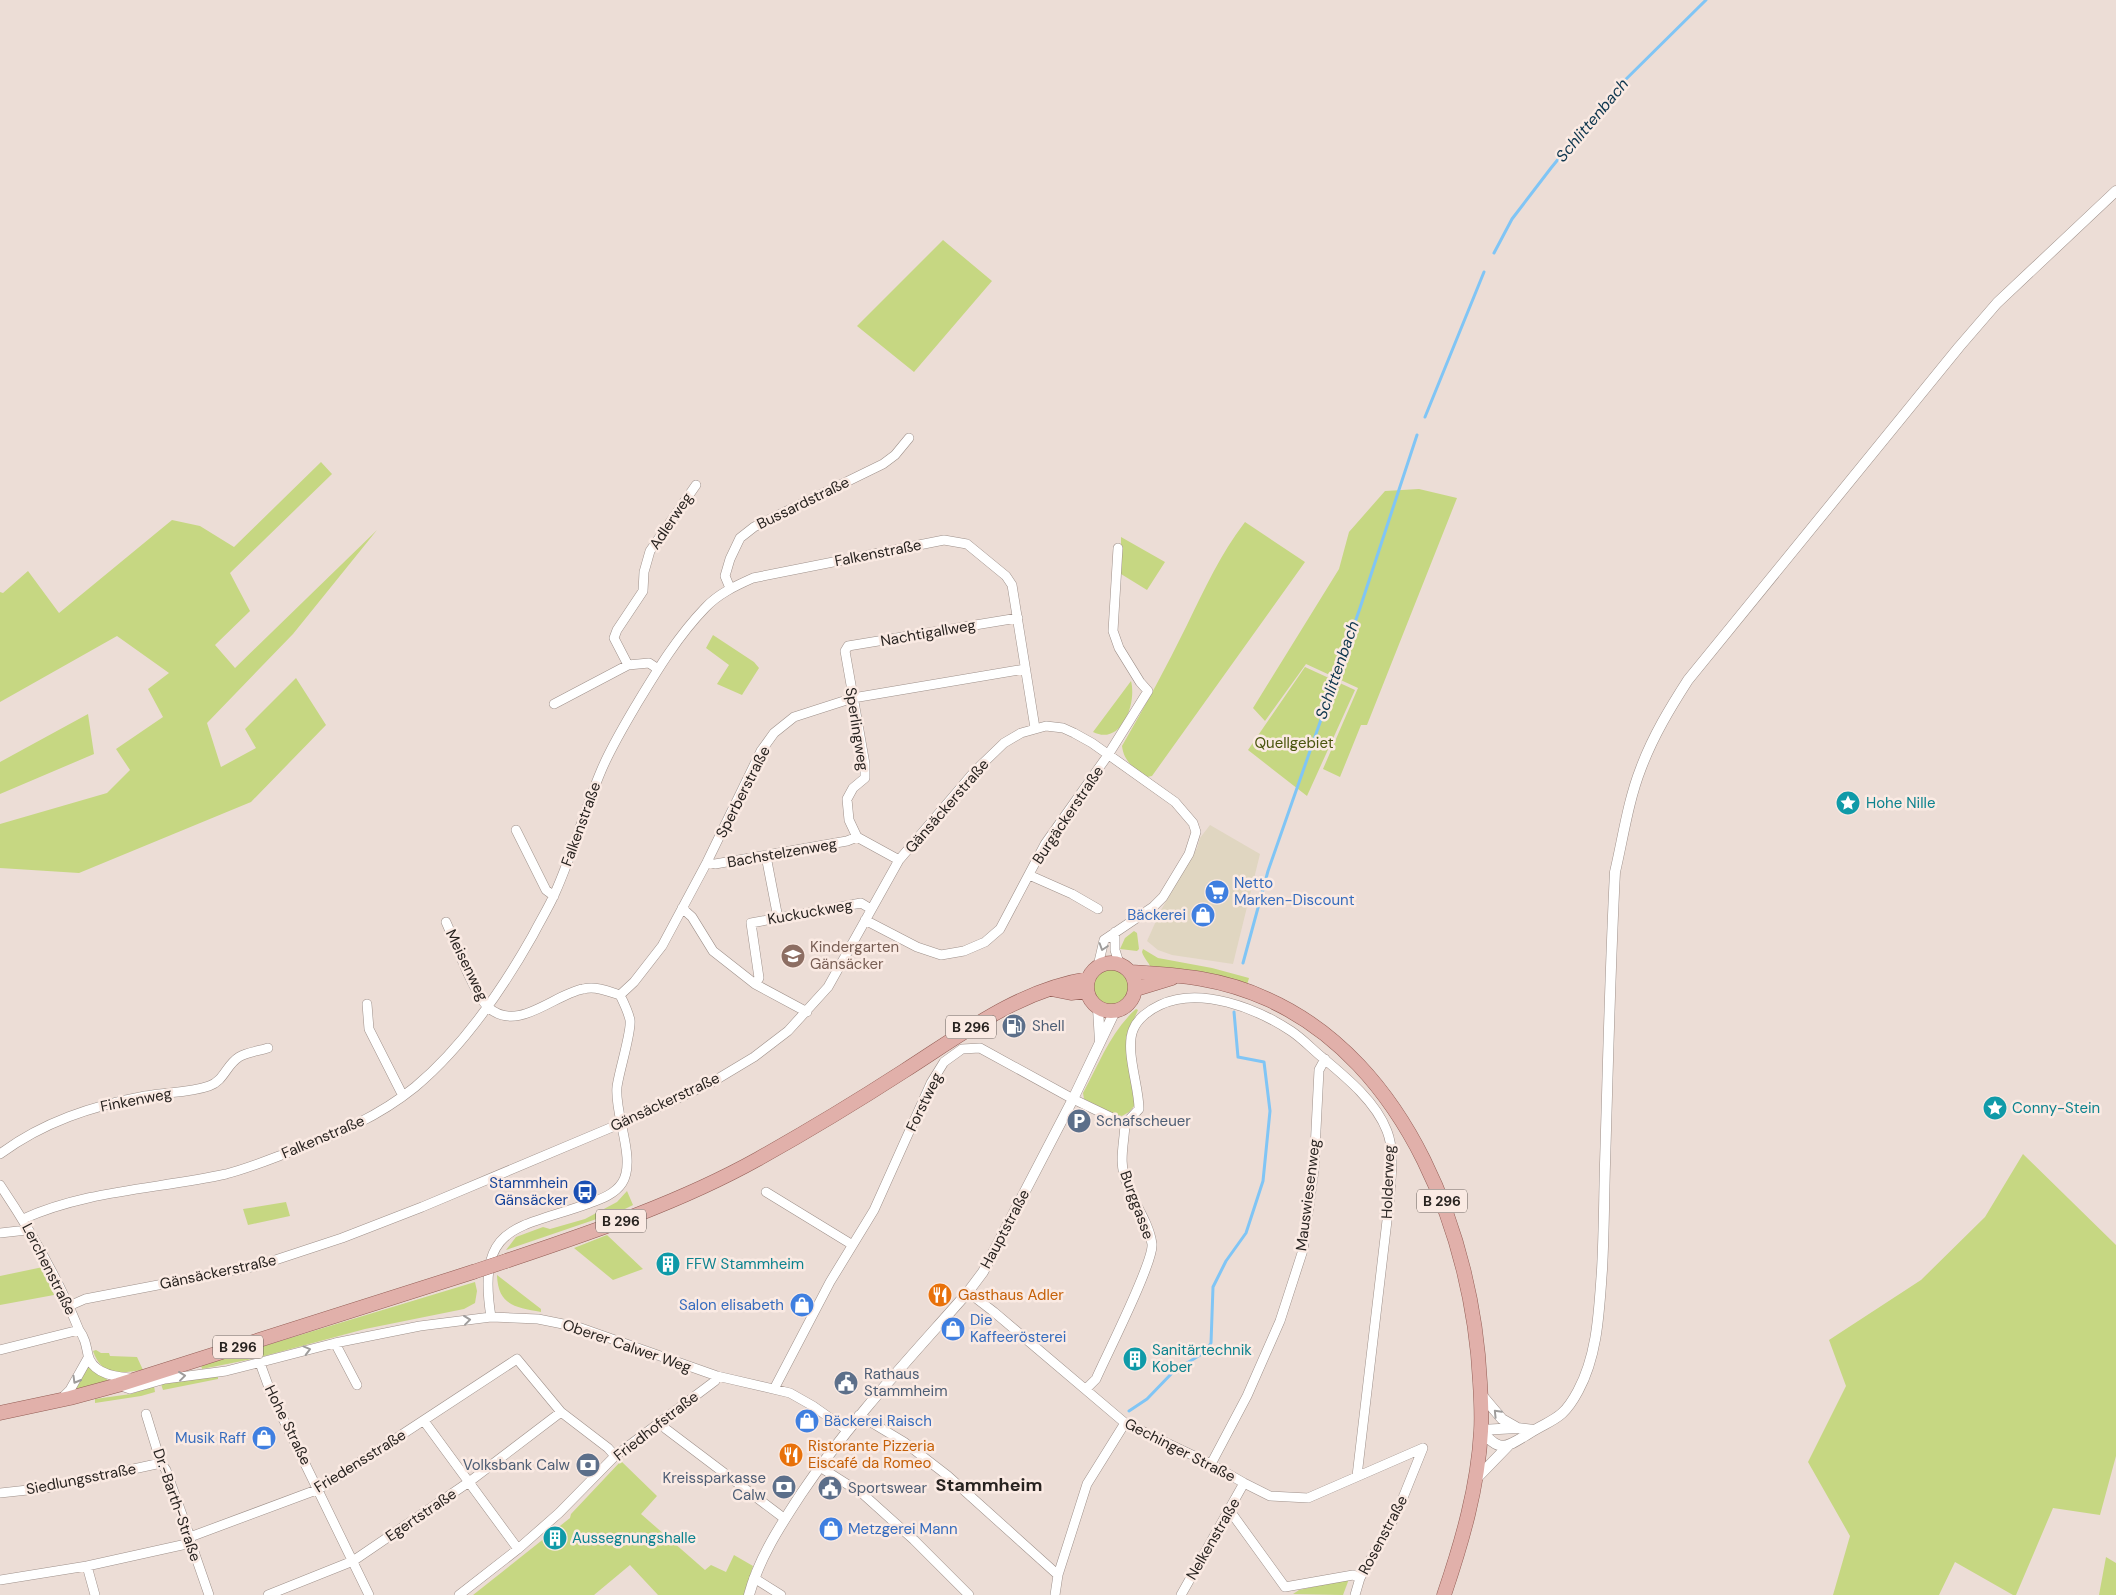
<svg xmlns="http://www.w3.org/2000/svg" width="2116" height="1595" viewBox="0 0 2116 1595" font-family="'DM Sans',sans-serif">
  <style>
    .commercial { fill: #e0d6c1 }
    .green { fill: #c6d782 }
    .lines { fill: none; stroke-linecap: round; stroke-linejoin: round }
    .stream { stroke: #80c5f5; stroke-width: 3 }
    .minor-casing { stroke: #9e908a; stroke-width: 10 }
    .tertiary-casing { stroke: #9e908a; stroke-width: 11 }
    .primary-casing { stroke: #935d55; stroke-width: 15 }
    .minor { stroke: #fff; stroke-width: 9 }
    .tertiary { stroke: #fff; stroke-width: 10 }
    .primary { stroke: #e1b0aa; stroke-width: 14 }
    .primary-bridge-casing { stroke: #935d55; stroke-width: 15; stroke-linecap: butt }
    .primary-bridge { stroke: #e1b0aa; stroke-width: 14 }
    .oneway { stroke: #9e9c9b }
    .labels { text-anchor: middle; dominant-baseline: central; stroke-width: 5; stroke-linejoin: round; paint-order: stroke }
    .shield { fill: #faeae3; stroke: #675f5a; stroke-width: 1 }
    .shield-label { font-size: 14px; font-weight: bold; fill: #282320 }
    .street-label { font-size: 15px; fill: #282320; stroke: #faeae3 }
    .park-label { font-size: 15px; fill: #4b560f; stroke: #faeae3 }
    .culture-label { font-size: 15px; fill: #0d838f; stroke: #faeae3; text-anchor: start }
    .shop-label { font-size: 15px; fill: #366cbe; stroke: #faeae3; text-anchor: start }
    .education-label { font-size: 15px; fill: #785e54; stroke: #faeae3; text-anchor: start }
    .service-label { font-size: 15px; fill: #4e5e75; stroke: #faeae3; text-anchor: start }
    .transit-label { font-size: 15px; fill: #164399; stroke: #faeae3; text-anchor: end }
    .food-label { font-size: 15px; fill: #c56008; stroke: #faeae3; text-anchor: start }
    .water-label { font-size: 16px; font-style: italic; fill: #0e364e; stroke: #faeae3 }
    .quarter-label { font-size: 18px; font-weight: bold; fill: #282320; stroke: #faeae3 }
  </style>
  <rect width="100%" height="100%" fill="#ecddd6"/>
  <!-- commercial -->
  <path class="commercial" d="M1210 825 1260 854 1233 964 1172 955 1158 950 1147 941 1161 910 1197 848 1200 838Z"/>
  <!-- green -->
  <path class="green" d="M943 240 992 281 914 372 857 326Z
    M321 462 332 474 230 573 250 611 215 645 235 668 377 530 293 634 207 723 221 767 256 748 245 729 296 678 326 725 251 802 79 873 0 868V824L107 793 130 770 116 749 163 717 148 689 169 673 117 636 0 702V592L3 593 28 571 59 613 172 520 200 526 234 547Z
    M1419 489 1457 498 1367 725H1361L1340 777 1323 769 1358 688 1306 664 1265 721 1253 708 1339 569 1349 532 1385 491Z
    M1245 522 1305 562 1152 776 1147 777C1134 768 1124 762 1122 746 1145 706 1167 666 1187 625 1204 590 1221 553 1245 522Z
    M1121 537 1165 562 1147 590 1121 574Z
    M713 635 754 662 759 668 742 695 717 684 729 665 706 648Z
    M1305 667 1355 690 1307 796 1248 750Z
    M1131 681C1137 704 1121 746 1093 732Z
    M88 714 94 754 0 794V762Z
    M1134 931 1137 933 1139 949 1137 951 1120 949 1125 938Z
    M1143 949 1158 958 1212 968 1249 978 1247 985C1216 972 1186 969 1152 971 1150 963 1144 959 1142 952Z
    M1092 987a19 19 0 1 1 38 0a19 19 0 1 1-38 0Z
    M1136 1009 1138 1010 1126 1037 1127 1057 1135 1093V1105L1129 1112 1122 1116 1113 1114 1084 1099 1083 1093C1099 1064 1111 1031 1136 1009Z
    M2023 1154 2116 1245V1456L2100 1515 2053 1508 2016 1595H2013L1955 1562 1939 1595H1833L1850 1536 1808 1462 1846 1386 1829 1340 1921 1280 1985 1217Z
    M627 1191 633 1205 623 1210 506 1250 516 1237 543 1227 550 1229 585 1219 617 1202Z
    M286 1202 290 1216 248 1225 243 1209Z
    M607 1235 643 1269 613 1280 574 1248Z
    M43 1267 54 1295 0 1305V1276Z
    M497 1275 541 1309V1312C516 1307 498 1306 497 1275Z
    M475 1282 477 1291 475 1303 464 1309 365 1329 257 1358 202 1369 201 1365Z
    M96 1350 101 1353H109L110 1356 137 1357 143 1370C120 1373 102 1377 93 1351Z
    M88 1365 109 1381 77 1390 76 1389Z
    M218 1376V1379L163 1390 161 1384Z
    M154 1386 155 1392 141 1396 95 1403V1399L131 1394Z
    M621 1461 657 1496 641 1514 705 1570 711 1565 726 1572 734 1555 753 1566 744 1595H658L630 1565 594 1595H473L570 1518 571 1514Z
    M2106 1557 2116 1563V1595H2099Z
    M1349 1579 1343 1595 1293 1594 1299 1590Z"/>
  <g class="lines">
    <!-- stream -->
    <path class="stream" d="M1494 253 1512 219 1551 168 1613 92 1706 0
      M1425 417 1484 272
      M1243 963 1268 871 1360 608 1417 435
      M1129 1411 1147 1399 1174 1371 1205 1352 1211 1343 1213 1287 1226 1261 1246 1233 1263 1181 1270 1111 1264 1062 1238 1057 1234 1012"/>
    <defs>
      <path id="minor" d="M730 588 725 576 730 559 740 538 754 527 883 464 895 455 909 438
        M628 665 614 638 617 630 643 591 644 572 650 551 696 485
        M554 704 628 665 649 663 658 669
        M516 830 546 890 554 896
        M766 856 778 918
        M899 860 857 837 849 820 847 799 853 788 865 778V764L845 651 848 646 1018 618
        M707 862 715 864 847 841 857 837
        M1029 875 1072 894 1098 909
        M682 908 692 917 713 951 755 984 807 1012
        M865 920 917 947 941 955 964 951 985 942 1000 929 1045 844 1108 755 1148 691 1140 682 1119 648 1113 631 1118 548
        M446 922C455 942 474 994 488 1007 517 1034 554 994 583 989 596 986 608 991 620 995 624 1003 628 1011 630 1020 632 1031 619 1071 617 1087 614 1114 637 1160 622 1183 615 1194 601 1199 590 1203 519 1229 476 1222 491 1317
        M1115 932V950L1119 963
        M755 984 759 978 751 923 861 903 871 909
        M620 995 634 982 662 946 707 862 761 751 774 733 794 717 853 698 1025 669
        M367 1004 369 1029 403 1096
        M1125 1124 1139 1109C1139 1086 1125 1051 1133 1030 1137 1019 1149 1010 1160 1005 1200 986 1256 1008 1291 1031 1303 1039 1313 1050 1323 1058 1347 1078 1376 1102 1387 1131 1395 1152 1391 1174 1390 1195L1357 1476
        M0 1154C43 1122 92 1106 145 1096 166 1092 189 1093 209 1086 224 1081 226 1065 239 1057 247 1052 259 1051 268 1048
        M0 1185C31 1231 58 1278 79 1330 85 1338 86 1345 88 1355 92 1373 115 1377 130 1378
        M766 1192 851 1244
        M23 1219C87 1190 158 1189 226 1174 250 1168 273 1158 295 1150 339 1133 378 1117 415 1087 464 1046 502 990 533 935 540 921 549 907 555 893 573 853 584 811 601 771 611 747 625 724 638 702 658 669 678 636 705 608 718 594 735 586 753 578L944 540 967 544 1006 576 1012 585 1035 728
        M0 1233 27 1230
        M968 1292 994 1312 1125 1423 1211 1464 1244 1483 1270 1496 1308 1498 1423 1448
        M69 1306 85 1299 257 1266 342 1238 422 1207 648 1112 709 1084 754 1057 788 1031 828 987 899 860 975 771 1004 743 1021 733 1046 726 1063 728 1074 733 1092 743 1175 802 1193 823 1196 832 1189 854 1163 897 1153 907 1104 940 1098 966
        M335 1343 357 1385
        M0 1350 79 1330
        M260 1363 272 1396 369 1595
        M118 1385 130 1389 165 1379 226 1371 335 1343 420 1326 491 1317 538 1319 578 1327 717 1376 790 1393 813 1406 847 1430
        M774 1389 830 1282 874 1210 931 1083 944 1062 962 1049 980 1048 1073 1099 1125 1124
        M1086 1389 1096 1379C1106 1356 1154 1262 1152 1244 1149 1222 1134 1204 1127 1184 1118 1162 1124 1146 1125 1124
        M61 1399 70 1390 88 1358
        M146 1414 161 1463 166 1470 190 1537 191 1543 209 1595
        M859 1415 904 1442 948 1476 1058 1575
        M424 1421 518 1549
        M661 1421 666 1429 785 1519
        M1211 1464 1247 1396 1280 1321 1303 1250 1314 1170 1319 1070 1325 1059
        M820 1467 864 1495 914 1540 969 1595
        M0 1493 46 1488 161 1463
        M1230 1511 1285 1587
        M190 1537 319 1489 517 1359 561 1412 608 1448 615 1456
        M87 1566 95 1595
        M754 1578 781 1595
        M0 1580 87 1566 191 1543
        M1285 1587 1353 1575 1360 1578
        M268 1595 353 1561 469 1482 561 1412
        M459 1595 518 1549 559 1513 615 1456 715 1381 717 1376
        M1055 1595 1058 1575 1087 1484 1125 1423
        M1181 1595 1244 1483
        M1355 1595 1360 1578 1396 1515 1423 1448"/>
      <path id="tertiary" d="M1098 1008 1100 1042
        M1480 1393 1502 1419 1516 1427
        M1481 1430C1500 1453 1505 1448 1528 1434 1553 1418 1562 1421 1578 1391 1598 1354 1599 1310 1602 1270 1604 1234 1604 1199 1605 1164 1608 1067 1610 969 1615 872 1623 838 1628 801 1641 768 1653 736 1670 708 1688 680L1959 347 1997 303 2116 191
        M1481 1430 1517 1428 1534 1430
        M1476 1479 1508 1446
        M749 1595C759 1558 780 1526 801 1494 850 1421 910 1358 968 1292L983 1272 1073 1099 1115 1011"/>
      <path id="primary" d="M1087 987a24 24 0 1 1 48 0a24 24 0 1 1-48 0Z
        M1131 972C1181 975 1221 978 1267 999 1408 1062 1473 1238 1480 1382 1481 1398 1482 1415 1481 1431 1478 1487 1462 1542 1444 1595
        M1051 989 1071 993 1087 991
        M1136 989 1172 978
        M506 1261C592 1232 679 1203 758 1159 808 1131 856 1102 904 1071 962 1034 1019 990 1088 979
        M0 1413 70 1398 118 1385 473 1272"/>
    </defs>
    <!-- minor casing -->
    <use href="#minor" class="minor-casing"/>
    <!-- tertiary casing -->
    <use href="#tertiary" class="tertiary-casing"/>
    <!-- primary casing -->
    <use href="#primary" class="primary-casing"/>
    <!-- minor -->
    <use href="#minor" class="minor"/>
    <!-- tertiary -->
    <use href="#tertiary" class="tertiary"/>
    <!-- primary -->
    <use href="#primary" class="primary"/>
    <defs>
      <path id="primary-bridge" d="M473 1272 506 1261"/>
    </defs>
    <!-- primary-bridge casing -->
    <use href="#primary-bridge" class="primary-bridge-casing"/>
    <!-- primary-bridge -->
    <use href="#primary-bridge" class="primary-bridge"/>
  </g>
  <!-- one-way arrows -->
  <defs><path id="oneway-chevron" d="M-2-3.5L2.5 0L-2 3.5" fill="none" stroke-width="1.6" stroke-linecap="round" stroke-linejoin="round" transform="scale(1.25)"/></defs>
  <g class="oneway">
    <use href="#oneway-chevron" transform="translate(1103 947) rotate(108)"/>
    <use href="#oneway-chevron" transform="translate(467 1320) rotate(-7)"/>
    <use href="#oneway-chevron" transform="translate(307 1350) rotate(-15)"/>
    <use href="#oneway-chevron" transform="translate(182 1376) rotate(-7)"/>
    <use href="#oneway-chevron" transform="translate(76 1380) rotate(120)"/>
    <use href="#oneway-chevron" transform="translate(1497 1413) rotate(-134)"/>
  </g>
  <!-- icons -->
  <defs>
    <symbol id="sight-disc" viewBox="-11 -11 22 22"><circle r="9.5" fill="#0f9aa8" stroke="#faeae3"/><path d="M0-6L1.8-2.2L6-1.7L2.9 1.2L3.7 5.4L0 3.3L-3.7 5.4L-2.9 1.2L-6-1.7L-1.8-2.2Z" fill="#fff"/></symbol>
    <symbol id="supermarket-disc" viewBox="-11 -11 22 22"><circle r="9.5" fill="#3f7fe0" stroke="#faeae3"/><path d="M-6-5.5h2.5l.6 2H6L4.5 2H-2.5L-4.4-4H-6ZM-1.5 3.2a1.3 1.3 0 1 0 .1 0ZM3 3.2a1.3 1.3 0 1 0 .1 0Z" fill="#fff"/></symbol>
    <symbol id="shop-disc" viewBox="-11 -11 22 22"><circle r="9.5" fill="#3f7fe0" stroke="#faeae3"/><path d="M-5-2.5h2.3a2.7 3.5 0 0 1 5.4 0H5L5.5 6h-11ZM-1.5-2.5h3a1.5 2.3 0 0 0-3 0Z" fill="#fff"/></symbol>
    <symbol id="school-disc" viewBox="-11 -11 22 22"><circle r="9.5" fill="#8d6e63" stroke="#faeae3"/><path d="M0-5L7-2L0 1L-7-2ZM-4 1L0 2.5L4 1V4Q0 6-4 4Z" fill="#fff"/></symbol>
    <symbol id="fuel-disc" viewBox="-11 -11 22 22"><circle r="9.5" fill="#5c6f8a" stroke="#faeae3"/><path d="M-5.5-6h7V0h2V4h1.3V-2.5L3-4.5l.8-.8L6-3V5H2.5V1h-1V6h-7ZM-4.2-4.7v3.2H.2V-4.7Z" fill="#fff"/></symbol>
    <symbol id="parking-disc" viewBox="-11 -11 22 22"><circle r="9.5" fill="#5c6f8a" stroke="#faeae3"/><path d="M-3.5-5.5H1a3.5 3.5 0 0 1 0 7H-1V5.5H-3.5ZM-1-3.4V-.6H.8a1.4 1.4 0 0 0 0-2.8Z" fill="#fff"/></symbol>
    <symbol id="bus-disc" viewBox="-11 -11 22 22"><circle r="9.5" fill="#1a4fb4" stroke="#faeae3"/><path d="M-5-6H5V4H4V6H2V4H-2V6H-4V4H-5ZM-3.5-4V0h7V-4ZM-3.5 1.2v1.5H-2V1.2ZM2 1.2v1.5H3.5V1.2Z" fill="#fff"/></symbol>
    <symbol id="building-disc" viewBox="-11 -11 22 22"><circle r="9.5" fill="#0f9aa8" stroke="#faeae3"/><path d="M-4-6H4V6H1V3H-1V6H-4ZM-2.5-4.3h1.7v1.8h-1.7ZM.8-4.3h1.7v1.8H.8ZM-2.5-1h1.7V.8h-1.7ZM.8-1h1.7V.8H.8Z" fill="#fff"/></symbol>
    <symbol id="restaurant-disc" viewBox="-11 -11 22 22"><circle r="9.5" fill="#e8710a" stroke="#faeae3"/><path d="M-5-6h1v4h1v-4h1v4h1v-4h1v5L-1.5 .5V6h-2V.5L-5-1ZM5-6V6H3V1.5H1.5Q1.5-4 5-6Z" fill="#fff"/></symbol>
    <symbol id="civic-disc" viewBox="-11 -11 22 22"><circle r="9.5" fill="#5c6f8a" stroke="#faeae3"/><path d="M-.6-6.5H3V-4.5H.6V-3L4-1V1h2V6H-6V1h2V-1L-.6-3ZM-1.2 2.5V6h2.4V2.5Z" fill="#fff"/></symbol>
    <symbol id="bank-disc" viewBox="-11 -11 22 22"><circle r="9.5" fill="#5c6f8a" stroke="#faeae3"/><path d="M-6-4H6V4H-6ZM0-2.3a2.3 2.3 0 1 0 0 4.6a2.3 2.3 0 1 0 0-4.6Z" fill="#fff"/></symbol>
  </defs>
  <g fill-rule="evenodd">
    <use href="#sight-disc" x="1834" y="789" width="28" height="28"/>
    <use href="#supermarket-disc" x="1203" y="878" width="28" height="28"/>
    <use href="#shop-disc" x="1189" y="901" width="28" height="28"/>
    <use href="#school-disc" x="779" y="942" width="28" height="28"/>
    <use href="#fuel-disc" x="1000" y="1012" width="28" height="28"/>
    <use href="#sight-disc" x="1981" y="1094" width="28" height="28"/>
    <use href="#parking-disc" x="1065" y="1107" width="28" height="28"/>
    <use href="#bus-disc" x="571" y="1178" width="28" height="28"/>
    <use href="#building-disc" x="654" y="1250" width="28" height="28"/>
    <use href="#restaurant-disc" x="926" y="1281" width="28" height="28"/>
    <use href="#shop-disc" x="788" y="1291" width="28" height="28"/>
    <use href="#shop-disc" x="939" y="1315" width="28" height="28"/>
    <use href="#building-disc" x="1121" y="1345" width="28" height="28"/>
    <use href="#civic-disc" x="832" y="1369" width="28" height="28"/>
    <use href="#shop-disc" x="793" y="1407" width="28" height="28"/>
    <use href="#shop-disc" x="250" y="1424" width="28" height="28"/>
    <use href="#restaurant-disc" x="777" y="1441" width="28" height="28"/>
    <use href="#bank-disc" x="574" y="1451" width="28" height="28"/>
    <use href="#bank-disc" x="770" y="1473" width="28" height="28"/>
    <use href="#civic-disc" x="816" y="1474" width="28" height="28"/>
    <use href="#shop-disc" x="817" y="1515" width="28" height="28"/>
    <use href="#building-disc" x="541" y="1524" width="28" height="28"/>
  </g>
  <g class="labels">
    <!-- shield labels -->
    <g class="shield">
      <rect x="946" y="1015.5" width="50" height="23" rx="4"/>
      <rect x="1417" y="1189.5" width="50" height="23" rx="4"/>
      <rect x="596" y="1209.5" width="50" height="23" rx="4"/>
      <rect x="213" y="1335.5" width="50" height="23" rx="4"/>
    </g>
    <g class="shield-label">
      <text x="971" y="1027">B 296</text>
      <text x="1442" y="1201">B 296</text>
      <text x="621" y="1221">B 296</text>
      <text x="238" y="1347">B 296</text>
    </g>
    <!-- street labels -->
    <g class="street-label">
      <text transform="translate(803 503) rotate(-26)">Bussardstraße</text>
      <text transform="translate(671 521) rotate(-56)">Adlerweg</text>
      <text transform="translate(878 553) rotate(-11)">Falkenstraße</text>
      <text transform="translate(928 633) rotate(-10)">Nachtigallweg</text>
      <text transform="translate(857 729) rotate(81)">Sperlingweg</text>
      <text transform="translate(743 792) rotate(-63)">Sperberstraße</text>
      <text transform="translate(947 806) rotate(-49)">Gänsäckerstraße</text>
      <text transform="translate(1068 815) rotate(-56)">Burgäckerstraße</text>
      <text transform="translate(581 824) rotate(-70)">Falkenstraße</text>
      <text transform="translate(782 853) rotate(-10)">Bachstelzenweg</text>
      <text transform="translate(810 912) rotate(-10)">Kuckuckweg</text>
      <text transform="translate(467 965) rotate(64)">Meisenweg</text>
      <text transform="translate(136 1100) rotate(-11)">Finkenweg</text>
      <text transform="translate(665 1102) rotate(-25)">Gänsäckerstraße</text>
      <text transform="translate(924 1102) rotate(-64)">Forstweg</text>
      <text transform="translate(323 1137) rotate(-23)">Falkenstraße</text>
      <text transform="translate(1388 1182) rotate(-88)">Holderweg</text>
      <text transform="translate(1308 1195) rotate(-83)">Mauswiesenweg</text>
      <text transform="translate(1137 1205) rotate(70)">Burggasse</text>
      <text transform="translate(1005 1229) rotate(-62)">Hauptstraße</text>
      <text transform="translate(49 1269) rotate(63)">Lerchenstraße</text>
      <text transform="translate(218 1272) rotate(-12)">Gänsäckerstraße</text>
      <text transform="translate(627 1346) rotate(19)">Oberer Calwer Weg</text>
      <text transform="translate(288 1425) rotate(64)">Hohe Straße</text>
      <text transform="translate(656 1426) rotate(-38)">Friedhofstraße</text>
      <text transform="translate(1180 1450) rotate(27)">Gechinger Straße</text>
      <text transform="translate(360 1461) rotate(-32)">Friedensstraße</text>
      <text transform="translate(81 1479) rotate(-11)">Siedlungsstraße</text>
      <text transform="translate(177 1505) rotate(71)">Dr.-Barth-Straße</text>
      <text transform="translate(421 1515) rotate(-34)">Egertstraße</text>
      <text transform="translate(1383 1535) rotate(-62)">Rosenstraße</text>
      <text transform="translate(1213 1539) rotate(-60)">Nelkenstraße</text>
    </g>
    <!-- park labels -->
    <g class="park-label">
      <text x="1294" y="743">Quellgebiet</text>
    </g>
    <!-- culture labels -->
    <g class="culture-label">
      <text x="1866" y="803">Hohe Nille</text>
      <text x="2012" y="1108">Conny-Stein</text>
      <text x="686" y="1264">FFW Stammheim</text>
      <text x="1152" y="1350">Sanitärtechnik<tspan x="1152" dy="17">Kober</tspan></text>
      <text x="572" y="1538">Aussegnungshalle</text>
    </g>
    <!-- shop labels -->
    <g class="shop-label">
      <text x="1234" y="883">Netto<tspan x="1234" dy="17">Marken-Discount</tspan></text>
      <text x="1186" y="915" text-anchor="end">Bäckerei</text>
      <text x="784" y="1305" text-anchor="end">Salon elisabeth</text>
      <text x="970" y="1320">Die<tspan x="970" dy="17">Kaffeerösterei</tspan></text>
      <text x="824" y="1421">Bäckerei Raisch</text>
      <text x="246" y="1438" text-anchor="end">Musik Raff</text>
      <text x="848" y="1529">Metzgerei Mann</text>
    </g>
    <!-- education labels -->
    <g class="education-label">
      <text x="810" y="947">Kindergarten<tspan x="810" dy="17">Gänsäcker</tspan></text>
    </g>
    <!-- service labels -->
    <g class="service-label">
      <text x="1032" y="1026">Shell</text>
      <text x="1096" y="1121">Schafscheuer</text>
      <text x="864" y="1374">Rathaus<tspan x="864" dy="17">Stammheim</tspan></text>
      <text x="570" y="1465" text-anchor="end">Volksbank Calw</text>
      <text x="766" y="1478" text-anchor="end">Kreissparkasse<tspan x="766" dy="17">Calw</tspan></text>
      <text x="848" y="1488">Sportswear</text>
    </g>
    <!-- transit labels -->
    <g class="transit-label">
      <text x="568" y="1183">Stammhein<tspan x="568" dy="17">Gänsäcker</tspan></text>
    </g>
    <!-- food labels -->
    <g class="food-label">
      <text x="958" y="1295">Gasthaus Adler</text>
      <text x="808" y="1446">Ristorante Pizzeria<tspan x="808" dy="17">Eiscafé da Romeo</tspan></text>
    </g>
    <!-- water labels -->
    <g class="water-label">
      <text transform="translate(1592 120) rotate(-50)">Schlittenbach</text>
      <text transform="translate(1337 670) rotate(-71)">Schlittenbach</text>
    </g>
    <!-- quarter labels -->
    <g class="quarter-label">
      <text x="989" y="1485">Stammheim</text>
    </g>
  </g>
</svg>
